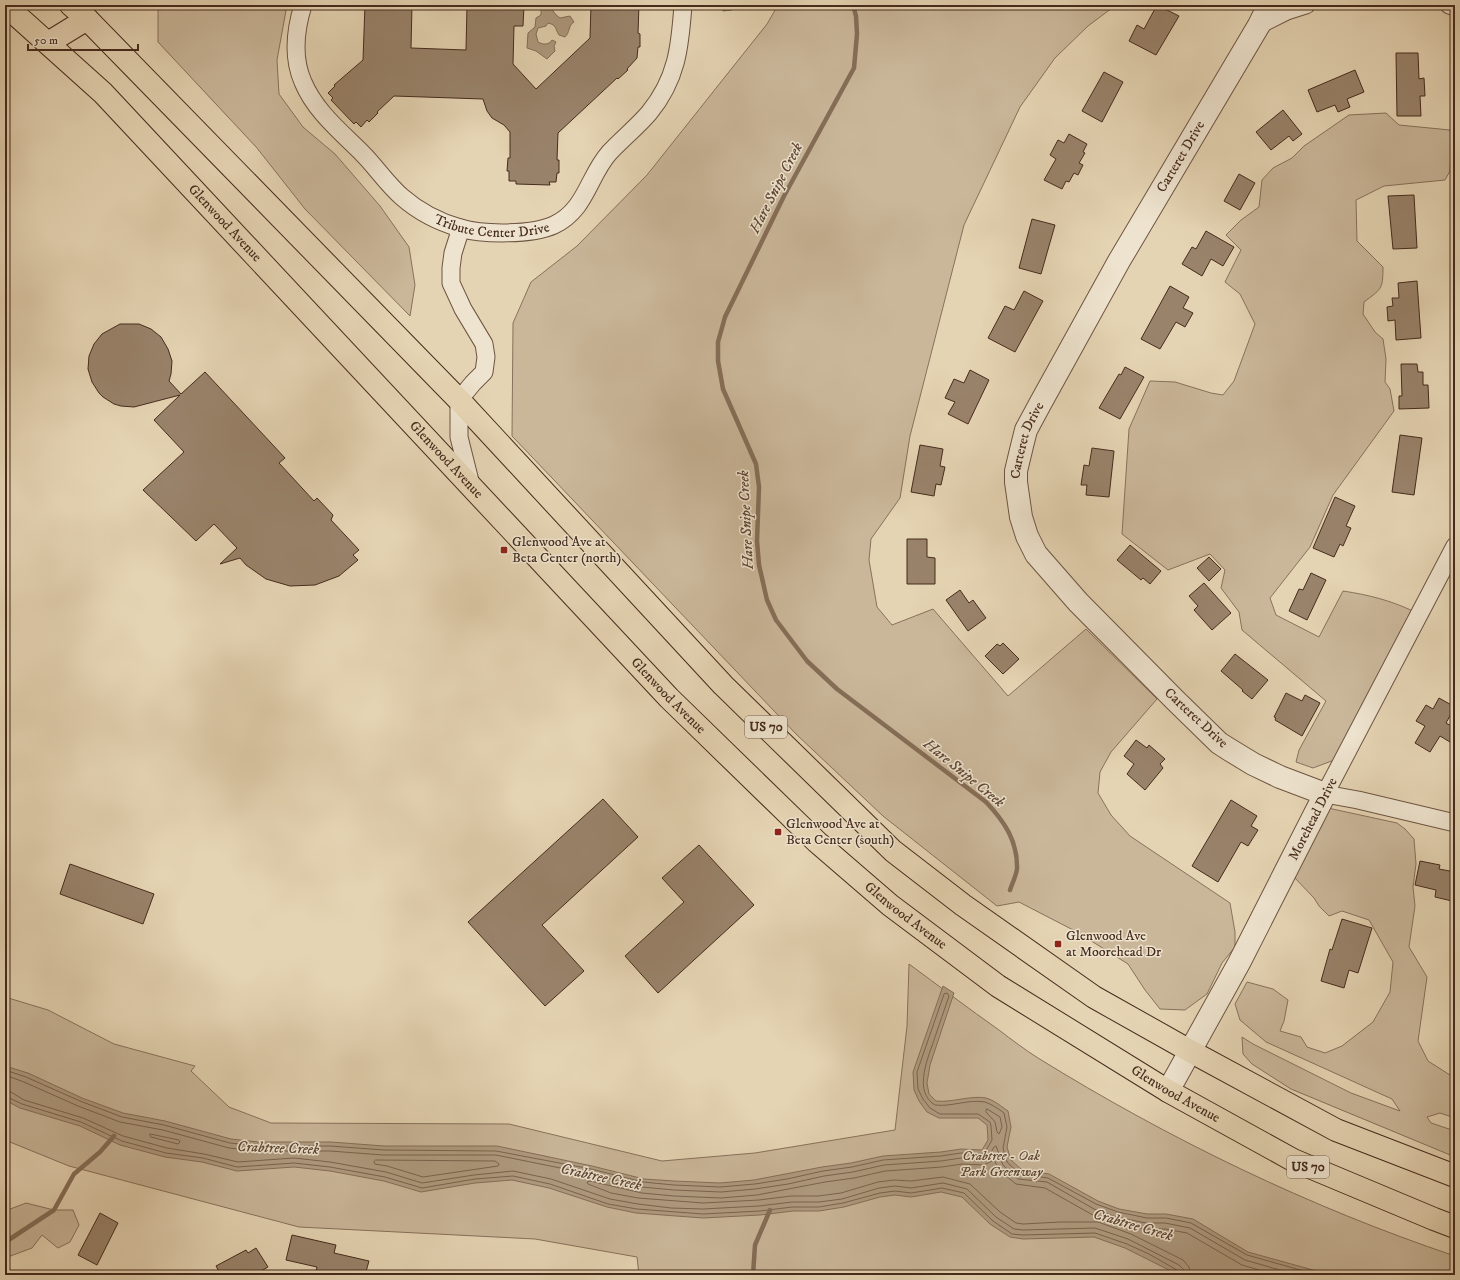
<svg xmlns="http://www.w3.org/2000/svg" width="1460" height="1280" viewBox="0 0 1460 1280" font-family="'IM FELL DW Pica',serif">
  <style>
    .green { fill: #cab79a; stroke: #88715c }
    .water { fill: #af9b80; stroke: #856e58 }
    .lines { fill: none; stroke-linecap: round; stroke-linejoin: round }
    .shore { stroke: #7a634e; stroke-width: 1 }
    .stream { stroke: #856e58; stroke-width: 4.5 }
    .building { fill: #99836b; stroke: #462b1d }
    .minor-casing { stroke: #6e5542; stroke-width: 19 }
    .tertiary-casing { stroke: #6e5542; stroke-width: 24 }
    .trunk-casing { stroke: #462b1d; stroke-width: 24 }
    .minor { stroke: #eee3ce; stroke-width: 17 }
    .tertiary { stroke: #eee3ce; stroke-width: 22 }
    .trunk { stroke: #e5d4b3; stroke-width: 22 }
    .poi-dot { fill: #8f2418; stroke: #eee3ce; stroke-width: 1.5 }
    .labels { text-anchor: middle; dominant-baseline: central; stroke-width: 3; stroke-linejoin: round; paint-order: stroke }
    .shield { fill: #eee3ce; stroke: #786252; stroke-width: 1 }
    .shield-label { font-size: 13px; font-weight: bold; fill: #462b1d }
    .street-label { font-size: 14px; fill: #462b1d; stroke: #eee3ce }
    .poi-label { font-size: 14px; fill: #462b1d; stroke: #eee3ce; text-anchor: start }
    .park-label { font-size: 14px; font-style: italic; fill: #604736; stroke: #eee3ce }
    .water-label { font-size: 15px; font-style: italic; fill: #604736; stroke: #eee3ce }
  </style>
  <rect width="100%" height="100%" fill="#e5d4b3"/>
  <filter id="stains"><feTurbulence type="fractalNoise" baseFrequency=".005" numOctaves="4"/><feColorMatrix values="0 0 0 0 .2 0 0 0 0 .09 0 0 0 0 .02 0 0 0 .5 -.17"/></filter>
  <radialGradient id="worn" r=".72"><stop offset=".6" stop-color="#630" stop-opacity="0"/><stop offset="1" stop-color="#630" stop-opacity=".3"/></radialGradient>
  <!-- green -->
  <path class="green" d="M158 5H287L277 60 279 94 303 127 335 154 380 206 409 247 415 285 410 316 305 209 257 148 158 42Z
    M778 5H1116L1088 26 1055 58 1020 107 964 225 910 436 900 498 871 539 869 560 877 607 892 625 933 609 1008 696 1086 629 1157 699 1111 752 1100 772 1098 793 1111 815 1130 836 1230 903 1235 932V947L1222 963 1207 994 1185 1010 1160 1009 1145 990 1128 964 1077 932 1019 902 997 906 883 816 796 734 512 436 513 323 531 282 577 246 647 175 767 24Z
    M1386 113 1399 125 1450 130 1452 140 1450 171 1445 180 1384 186 1356 200 1357 241 1383 267C1383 290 1381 289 1364 302L1363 314 1375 332 1383 339 1386 359 1385 382 1390 389 1394 411 1333 495 1310 547 1270 598 1276 615 1319 637 1343 591C1369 595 1389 600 1413 611L1337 759 1313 768 1296 762 1299 750 1326 701 1242 630 1239 612 1221 588 1225 570 1210 554 1168 570 1122 534 1129 429 1150 381 1175 382 1211 393 1223 395 1234 381 1255 324 1240 294 1225 282 1241 250 1226 235 1241 220 1259 207 1262 180 1273 168 1292 158 1304 146 1349 115Z
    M1328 808 1397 823 1405 829 1414 839 1416 864 1413 887 1415 906 1409 947 1427 977 1418 1041 1428 1061 1450 1075H1455V1118L1440 1113 1427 1117 1431 1123 1455 1131V1157L1291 1089 1252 1064 1243 1054 1242 1037 1253 1044 1351 1093 1400 1111 1392 1099 1266 1042 1240 1020 1235 1004 1247 982 1273 989 1288 1000 1284 1021 1280 1031 1301 1037 1307 1047 1325 1053 1342 1046 1373 1022 1390 992 1393 962 1369 920 1342 911 1329 916 1319 906 1314 898 1293 876Z
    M909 964C939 986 969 1009 999 1030 1012 1040 1024 1049 1038 1058 1169 1139 1309 1207 1455 1256V1275H639L637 1257 535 1239 299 1227 69 1166 5 1140V997L48 1010 114 1044 195 1066 191 1071 229 1107 271 1123 509 1124 662 1161 755 1153 895 1130 907 1026Z
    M26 1203 54 1210H73L79 1225 70 1242 58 1248 42 1235 32 1248 5 1258V1211Z"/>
  <!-- water -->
  <path class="water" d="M719 5H737L732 10 723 11Z
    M543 7 551 8 556 15 560 18 570 16 574 22C568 25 570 33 565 37L559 35C555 29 557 25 548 23L546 26 538 28 536 34 538 42C543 45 549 45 552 40L556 42 554 46 555 51 547 59 536 51 527 48 528 33 535 27 536 18 541 15V11Z
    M943 986 954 993 930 1065 927 1083 929 1094 936 1101C951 1103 971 1095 986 1098 994 1100 1002 1107 1008 1111L1011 1127 1007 1147 1011 1160 1022 1170 1049 1174 1098 1201 1119 1209 1147 1214H1166L1193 1219 1248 1252 1313 1270 1345 1275H1179L1125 1248 1094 1237 1023 1239 1010 1237 990 1224 962 1197 941 1192 911 1197 895 1195 880 1197 844 1207 819 1211H793L760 1215 703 1218 636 1213 607 1207 549 1188 512 1180 475 1183 421 1192 384 1181 330 1171 294 1167 237 1171 202 1162 165 1157 120 1145 80 1126 20 1108 5 1100V1066L28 1073 82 1098 123 1113 165 1121 231 1139 258 1142H331L384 1146H497L592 1166 644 1179 674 1181 720 1183 754 1180 822 1167 851 1163 883 1156 941 1152 961 1149 982 1150 988 1140 987 1125 978 1118H939L927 1112 919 1101 914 1090 913 1072Z"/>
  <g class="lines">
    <!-- shore -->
    <path class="shore" d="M5 1070 26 1077 80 1101 122 1117 164 1125 230 1143 258 1146H330L384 1150 496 1151 591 1169 643 1182 674 1185 720 1187 755 1184 787 1179 823 1171 852 1167 883 1160 941 1156 961 1153 982 1154 985 1152 992 1140 991 1126 990 1122 978 1114H940L930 1108 923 1099 918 1089 917 1072 944 994 947 993 949 996C944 1010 940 1023 935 1037 929 1056 912 1091 935 1105 952 1107 968 1099 985 1102 991 1104 999 1109 1004 1113L1007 1127 1003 1148 1007 1162 1020 1174 1048 1178 1096 1204 1118 1212 1147 1218H1166L1191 1223 1247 1255 1318 1275
      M5 1075 24 1082 78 1106 120 1122 163 1130 229 1148 258 1151H330L383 1155H496L590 1174 642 1187 674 1190 721 1192 755 1189 788 1184 824 1176 853 1172 884 1165 941 1161 961 1158 983 1159 989 1156 994 1147 996 1146 1003 1165 1018 1179 1047 1182 1094 1209 1116 1217 1146 1223H1165L1190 1228 1245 1260 1297 1275
      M5 1091 11 1092 24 1100 83 1118 123 1136 167 1148 204 1154 238 1162 294 1158 330 1162 386 1172 422 1183 474 1175 513 1171 551 1179 610 1199 638 1204 671 1208 703 1209 759 1206 792 1202H819L842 1199 879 1188 895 1186 911 1188 943 1183 967 1189 996 1217 1014 1229 1023 1230 1095 1228 1128 1239 1179 1265 1184 1270 1185 1275
      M5 1096 22 1104 81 1122 122 1141 166 1153 203 1158 237 1167 294 1163 330 1167 385 1177 422 1188 475 1179 513 1176 550 1184 608 1204 637 1209 703 1214 760 1211 792 1207H819L843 1203 880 1193 895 1191 911 1193 942 1188 964 1193 993 1221 1012 1234 1023 1235 1095 1233 1127 1244 1149 1254 1177 1270 1180 1275
      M987 1109 1000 1117 1002 1127 999 1134 997 1132 995 1122 986 1112Z
      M150 1134 179 1140 180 1142 178 1144 151 1137Z
      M376 1160 495 1161 499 1164 498 1166 423 1177 387 1166 375 1164 374 1162Z
      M1191 1275 1189 1267 1183 1260 1131 1234 1098 1222H1060L1023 1224 1016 1223 1000 1212 970 1184 943 1177 911 1181 894 1180 878 1182 841 1193 818 1196H791L759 1200 703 1203 638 1198 611 1193 588 1184 587 1182 590 1181 642 1193 674 1196 721 1198 757 1195 825 1182 854 1178 885 1171 942 1167 962 1164 984 1165 994 1160 1000 1171 1016 1184 1045 1188 1091 1214 1115 1223 1145 1229H1165L1187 1233 1242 1265 1276 1275"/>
    <!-- stream -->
    <path class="stream" d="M853 5 856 16 857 34 854 68 784 196 725 317 718 342V361L723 389 756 464 759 487 757 541 759 565 767 600 776 620 807 661 837 689 986 802C1004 821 1018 841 1017 869 1016 876 1012 884 1010 890
      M5 1243 10 1239 54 1210 74 1174 100 1152 114 1136
      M753 1275 755 1245 770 1210"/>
  </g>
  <!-- building -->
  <path class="building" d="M365 5H412L411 48 466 50 467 5H524L523 26H514L513 64 536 89 590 38 591 5H639L638 33 640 34V47H638L637 58 627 69 628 70 618 79 617 78 558 133 557 160H559V173H557L556 182H549L550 185 516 184V181H509V171H507L508 158H510V132L504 125 492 118 487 111 483 99 394 96 377 112 378 113 369 122 367 120 361 127 356 122 354 124 331 100 333 98 328 93 335 86 334 85 363 60Z
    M1157 5 1179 16 1156 55 1129 41 1137 25 1144 29Z
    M1396 53H1418L1419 79 1424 78 1425 96H1420L1421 116H1397Z
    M1355 70 1364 92 1347 99 1350 107 1338 112 1335 105 1317 112 1308 90Z
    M1104 72 1123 82 1102 122 1082 111Z
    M1283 110 1302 134 1293 141 1289 136 1271 150 1256 132Z
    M1069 134 1087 144 1083 152 1085 153 1079 163 1083 165 1078 175 1074 173 1069 182 1066 181 1062 189 1044 180 1056 159 1050 155 1058 140 1064 143Z
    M1239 174 1255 183 1240 210 1224 201Z
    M1414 195 1417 248 1393 249 1388 196Z
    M1032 219 1055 225 1041 274 1019 268Z
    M1206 231 1234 247 1223 266 1211 259 1202 276 1182 264 1192 247 1196 249Z
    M1417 281 1421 338 1396 340 1395 320 1388 321 1387 307 1393 306 1392 298H1399L1398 283Z
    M1170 286 1189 297 1183 308 1193 313 1185 327 1176 322 1160 349 1141 339Z
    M1024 291 1043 301 1015 352 988 338 1005 306 1014 310Z
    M120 324H139L151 329 161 337 168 349 172 361 171 374 169 381 181 394 205 372 285 458 279 463 314 501 317 498 333 515 331 520 359 550 353 555 358 560 339 576 315 585 290 586 266 579 246 565 240 558 220 564 237 548 214 524 196 541 143 490 184 452 154 420 180 395 134 407 121 406 114 404 103 397 99 393 92 382 88 369 89 356 94 344 102 334Z
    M1401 364H1417L1418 372H1423V385H1428L1429 408 1399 409V396H1402Z
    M1125 367 1144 377 1120 419 1099 408 1119 374 1121 375Z
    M970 370 989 380 968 424 948 414 955 402 945 398 954 379 964 383Z
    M1400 435 1422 438 1414 495 1392 492Z
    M920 445 943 449 940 466 945 467 941 485 936 484 934 496 911 492Z
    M1092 448 1114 451 1109 497 1086 495 1087 485H1081L1084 465 1089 466Z
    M1335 497 1355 506 1346 526 1351 528 1343 546 1340 544 1334 557 1313 548Z
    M907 539H927V557L935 558V584H907Z
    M1130 545 1161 571 1150 584 1143 578 1141 580 1117 560Z
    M1209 557 1221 569 1209 581 1197 568Z
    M1311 573 1326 580 1307 620 1289 611 1299 589 1303 590Z
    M1204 583 1231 613 1212 630 1194 610 1198 606 1189 596Z
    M960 590 969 603 973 600 986 618 968 631 946 600Z
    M1003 643 1019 659 1003 674 985 656 997 644 1000 646Z
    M1235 654 1268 680 1252 699 1242 691 1243 690 1221 671Z
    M1286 693 1302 701 1305 695 1320 703 1302 736 1275 720 1276 718 1274 717Z
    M1439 698 1455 707 1446 723 1455 728V745L1440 736 1430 752 1415 743 1425 726 1416 721 1426 705 1433 709Z
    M1136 740 1147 748 1149 745 1165 759 1160 764 1163 768 1145 790 1127 774 1134 764 1124 756Z
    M603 799 638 837 542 925 584 971 545 1006 468 922Z
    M1231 800 1257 816 1251 826 1258 830 1248 846 1241 842 1218 882 1192 866Z
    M699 845 754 905 658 993 625 956 684 902 662 878Z
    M1420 861 1440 865 1439 869 1455 872V888L1452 901 1435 897 1436 890 1415 885Z
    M70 864 154 894 143 924 60 894Z
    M1342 919 1372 928 1358 973 1349 970 1344 988 1321 981 1330 949 1332 950Z
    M100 1213 118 1223 97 1265 78 1255Z
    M292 1235 336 1245 334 1253 369 1261 365 1275H315L317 1267 286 1260Z
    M256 1248 268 1267 254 1275H221L216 1266 246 1250 248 1253Z"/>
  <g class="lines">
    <defs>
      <g id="minor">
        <path id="s1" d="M303 5C295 31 292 57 303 82 315 111 341 132 362 153 376 167 387 184 402 197 418 211 439 222 460 228 484 235 532 235 554 225 586 210 588 177 609 153 622 139 637 127 649 113 677 79 680 47 683 5"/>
        <path d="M1449 5 1455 7"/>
        <path d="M1259 25 1287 11 1306 5"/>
        <path d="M461 228 453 253 451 268V283L463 309 484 344 486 357 484 372 473 383 459 400V437L471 485"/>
        <path d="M1455 546 1325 794 1358 800 1455 823"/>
      </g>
      <g id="tertiary">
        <path id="s2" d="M1168 1091 1239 963 1325 794 1280 777 1253 764 1230 750 1219 743 1175 700 1078 602 1036 554 1027 536 1021 517 1016 482V471L1022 446 1026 430 1040 404 1119 261 1259 25 1269 5"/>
      </g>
      <g id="trunk">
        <path id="s3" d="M5 5 103 93 669 698 817 842 890 905 998 986 1168 1091 1293 1160 1434 1219 1455 1227"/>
        <path d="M71 5 87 19 459 400 723 685 893 851 963 905 1094 997 1190 1051 1336 1130 1455 1176"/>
        <path d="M48 43 87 19"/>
      </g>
    </defs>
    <!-- minor casing -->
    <use href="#minor" class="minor-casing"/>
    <!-- tertiary casing -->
    <use href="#tertiary" class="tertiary-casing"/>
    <!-- trunk casing -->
    <use href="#trunk" class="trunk-casing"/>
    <!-- minor -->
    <use href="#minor" class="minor"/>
    <!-- tertiary -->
    <use href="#tertiary" class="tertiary"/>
    <!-- trunk -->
    <use href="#trunk" class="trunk"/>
  </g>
  <!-- markers -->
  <g class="poi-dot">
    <rect x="500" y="546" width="8" height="8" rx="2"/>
    <rect x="774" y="828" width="8" height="8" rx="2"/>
    <rect x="1054" y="940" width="8" height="8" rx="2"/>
  </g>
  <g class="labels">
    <!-- shield labels -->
    <g class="shield">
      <rect x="745" y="716" width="42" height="22" rx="3"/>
      <rect x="1287" y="1156" width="42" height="22" rx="3"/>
    </g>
    <g class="shield-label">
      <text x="766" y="727">US 70</text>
      <text x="1308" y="1167">US 70</text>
    </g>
    <!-- street labels -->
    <g class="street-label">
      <text stroke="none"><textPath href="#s2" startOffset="1160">Carteret Drive</textPath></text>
      <text stroke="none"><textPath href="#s1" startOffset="329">Tribute Center Drive</textPath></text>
      <text stroke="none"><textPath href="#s3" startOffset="310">Glenwood Avenue</textPath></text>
      <text stroke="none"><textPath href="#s2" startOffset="836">Carteret Drive</textPath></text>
      <text stroke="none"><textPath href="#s3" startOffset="634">Glenwood Avenue</textPath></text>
      <text stroke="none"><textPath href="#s3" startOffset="958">Glenwood Avenue</textPath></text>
      <text transform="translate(1196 718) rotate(43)">Carteret Drive</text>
      <text transform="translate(1313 819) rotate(-63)">Morehead Drive</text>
      <text stroke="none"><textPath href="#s3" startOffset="1282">Glenwood Avenue</textPath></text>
      <text stroke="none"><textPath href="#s3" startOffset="1606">Glenwood Avenue</textPath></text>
    </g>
    <!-- poi labels -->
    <g class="poi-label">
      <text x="512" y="542">Glenwood Ave at<tspan x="512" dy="16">Beta Center (north)</tspan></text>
      <text x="786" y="824">Glenwood Ave at<tspan x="786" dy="16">Beta Center (south)</tspan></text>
      <text x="1066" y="936">Glenwood Ave<tspan x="1066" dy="16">at Moorehead Dr</tspan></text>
    </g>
    <!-- park labels -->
    <g class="park-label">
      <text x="1001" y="1156">Crabtree - Oak<tspan x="1001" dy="16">Park Greenway</tspan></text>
    </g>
    <!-- water labels -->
    <g class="water-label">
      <text transform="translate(776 188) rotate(-63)">Hare Snipe Creek</text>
      <text transform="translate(746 520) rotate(-93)">Hare Snipe Creek</text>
      <text transform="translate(964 773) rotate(39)">Hare Snipe Creek</text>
      <text transform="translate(278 1148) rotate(2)">Crabtree Creek</text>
      <text transform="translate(601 1177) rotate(12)">Crabtree Creek</text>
      <text transform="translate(1133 1225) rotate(16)">Crabtree Creek</text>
    </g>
  </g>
  <!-- margin -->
  <rect width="1460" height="1280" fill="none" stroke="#e5d4b3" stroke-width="20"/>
  <rect x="6" y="6" width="1448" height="1268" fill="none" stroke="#462b1d" stroke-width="2"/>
  <rect x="10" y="10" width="1440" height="1260" fill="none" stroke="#462b1d"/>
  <!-- scale -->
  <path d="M28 44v6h110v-6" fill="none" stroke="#462b1d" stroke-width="2"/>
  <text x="34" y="44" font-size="12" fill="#462b1d" stroke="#eee3ce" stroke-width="3" paint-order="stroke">50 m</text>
  <rect width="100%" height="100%" filter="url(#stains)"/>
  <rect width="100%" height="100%" fill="url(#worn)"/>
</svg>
